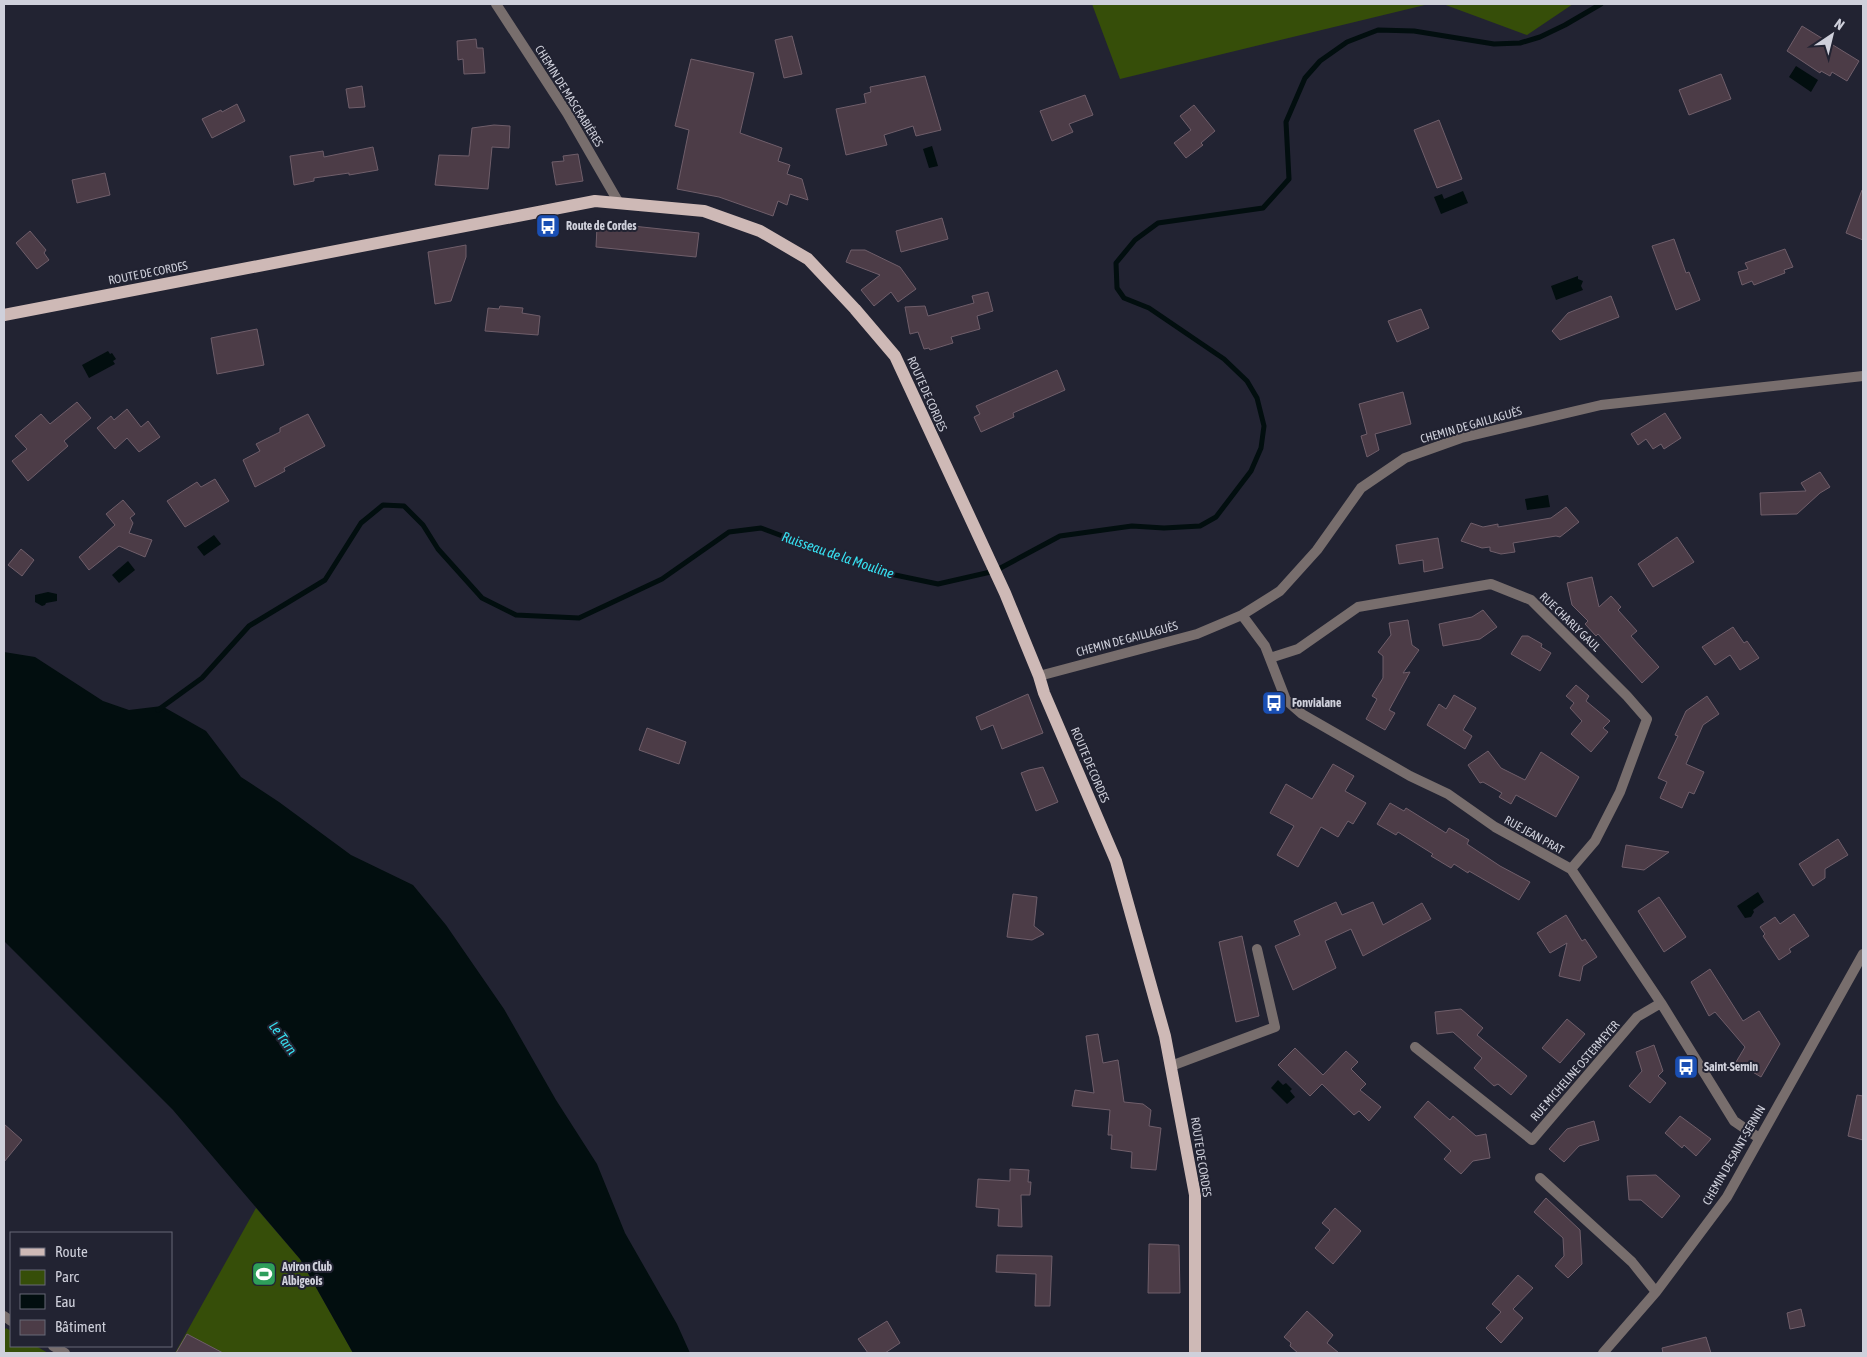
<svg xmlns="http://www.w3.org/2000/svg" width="1867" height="1357" viewBox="0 0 1867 1357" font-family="'Asap Condensed',sans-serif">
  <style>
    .green { fill: #364e09 }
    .water { fill: #020e0f }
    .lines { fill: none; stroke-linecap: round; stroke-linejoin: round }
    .stream { stroke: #020e0f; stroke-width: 5 }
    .building { fill: #4c3c47; stroke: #6f5e6a }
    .minor { stroke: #786e6d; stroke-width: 10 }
    .primary { stroke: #ceb9b6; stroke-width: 12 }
    .labels { text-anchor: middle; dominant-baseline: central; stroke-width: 4; stroke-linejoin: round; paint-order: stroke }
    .street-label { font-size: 12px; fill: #cfd0db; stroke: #222332 }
    .poi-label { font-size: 12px; font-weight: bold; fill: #cfd0db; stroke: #222332; text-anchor: start }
    .water-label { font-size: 14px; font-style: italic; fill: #37e0f1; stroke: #222332 }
  </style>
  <rect width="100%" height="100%" fill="#222332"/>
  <!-- green -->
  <path class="green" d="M1092 4H1429L1120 79Z
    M1443 4H1573L1527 35Z
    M256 1208 300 1259 353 1353H175Z
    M6 1328 11 1331V1346H36L48 1353H4V1331Z"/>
  <!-- water -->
  <path class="water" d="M1796 66 1818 80 1811 92 1789 77Z
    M932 146 938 166 929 168 923 149Z
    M1463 191 1468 203 1441 214 1434 197 1442 194 1444 199Z
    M1578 276V279L1583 281 1581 286 1583 290 1556 300 1551 286Z
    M108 351 110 354 112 353 116 359 113 361 115 364 89 378 82 365Z
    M1548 495 1550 507 1527 510 1525 499Z
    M214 535 221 544 204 556 197 547Z
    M128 561 135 570 119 583 112 575Z
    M48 592 57 594V601L46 603 45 605 42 606 35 602V595Z
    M4 652 35 657 103 701 129 710 162 706 206 731 241 777 279 802 351 855 413 885 446 925 504 1009 556 1100 597 1164 625 1233 677 1324 690 1353H353L300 1259 173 1110 4 941Z
    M1758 892 1764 902 1753 910 1754 912 1751 917 1745 918 1737 906Z
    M1278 1080 1283 1085 1286 1083 1292 1089 1290 1091 1295 1097 1287 1104 1271 1088Z"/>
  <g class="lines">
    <!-- stream -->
    <path class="stream" d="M158 710 202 678 249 626 325 580 361 523 383 505 404 506 423 525 438 549 482 598 516 615 579 618 662 579 729 532 761 528 876 571 938 584 995 571 1060 536 1132 526 1164 528 1200 526 1216 517 1251 471 1261 448 1264 426 1257 398 1247 381 1224 359 1149 308 1124 298 1117 288 1116 263 1135 240 1158 223 1263 208 1289 179 1286 122 1305 78 1320 61 1347 42 1378 30 1414 31 1494 44 1520 43 1540 37 1565 25 1601 4"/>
  </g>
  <!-- building -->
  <path class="building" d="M1802 26 1859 61 1847 81 1832 72 1830 76 1821 71 1820 73 1787 51Z
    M792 36 802 74 784 78 775 40Z
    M476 39 477 48H483L485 73 464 74 463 59 458 60 457 41Z
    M691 59 754 73 740 133 782 148 778 161 790 165 787 174 802 179 808 200 790 194 787 205 778 201 773 216 719 197 677 189 689 130 675 126Z
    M1721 74 1731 99 1689 115 1679 90Z
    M925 76 941 130 916 136 913 126 884 135 887 145 846 155 836 109 866 103 864 94 871 92 870 87Z
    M362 86 365 107 349 108 346 89Z
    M1085 95 1093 115 1069 124 1073 132 1052 141 1040 111Z
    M237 104 245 121 212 138 202 119 221 110 222 112Z
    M1194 105 1215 131 1201 143 1203 145 1186 158 1174 143 1191 130 1180 116Z
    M1439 120 1462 179 1437 188 1414 130Z
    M494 125 510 126 509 148 492 147 488 189 435 185 439 155 469 156 472 128Z
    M373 147 378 170 349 175V173L314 178V181L294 185 290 156 323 151 324 157Z
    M578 154 583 181 556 185 552 162 564 161 563 156Z
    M105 173 110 195 77 203 72 180Z
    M1862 190 1863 191V240L1846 233Z
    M942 218 948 239 901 252 896 231Z
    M623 225 699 233 696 257 596 247 597 227Z
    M30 231 46 250 44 253 49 260 37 269 16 243Z
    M1674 239 1686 273 1689 272 1700 300 1676 310 1652 246Z
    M466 245V257L451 301 435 304 428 252Z
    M1785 249 1793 267 1784 270 1785 273 1754 285 1752 281 1742 285 1738 272 1748 269 1745 263Z
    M851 250H865L900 267 916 289 898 302 891 292 874 306 861 290 880 275 846 262Z
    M988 292 993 311 977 316 980 329 951 337 953 343 930 350 929 348 924 349 918 332 910 334 905 307 925 306 928 316 974 303 972 296Z
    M1611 296 1619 317 1560 340 1552 331 1568 313Z
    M500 306 523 308 522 313 540 316 538 335 485 331 488 308 499 309Z
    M1421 309 1429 328 1397 342 1388 321Z
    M257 329 264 365 217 374 211 338Z
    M1057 370 1065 390 1013 413 1014 417 981 432 974 417 980 414 976 406Z
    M1403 392 1411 424 1375 434 1379 450 1367 457 1361 436 1367 434 1359 404Z
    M77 402 91 418 64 441 68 446 28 481 12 461 27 449 15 436 41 414 50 424Z
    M127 409 141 427 148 421 160 437 139 452 127 438 115 449 97 428 111 416 114 420Z
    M1665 413 1681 438 1664 449 1661 444 1653 449 1646 439 1638 445 1631 434Z
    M308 414 325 446 284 468 285 471 255 487 243 460 260 451 256 444 280 432V428Z
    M1820 472 1830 487 1820 493 1797 514 1761 515 1760 493 1806 491 1801 483Z
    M215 479 229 501 185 527 167 501 197 482 201 487Z
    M123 500 135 514 130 518 133 523 129 533 152 540 145 557 119 546 89 570 79 557 115 525 106 514Z
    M1566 507 1579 522 1560 537 1556 536 1513 543 1515 552 1501 554 1490 551V547L1482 548 1461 541 1471 523 1483 527 1498 524V527L1551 518Z
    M1677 537 1694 562 1653 587 1638 564Z
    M1438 538 1443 568 1424 572 1423 560 1399 564 1396 545Z
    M21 549 34 560 22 576 8 565Z
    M1592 577 1599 607 1611 596 1621 607 1618 610 1637 631 1631 636 1659 667 1642 683 1598 634 1596 636 1585 624 1588 621 1572 605 1567 583Z
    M1483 610 1497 627 1480 639 1443 646 1439 624 1472 617Z
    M1408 620 1412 645 1419 650 1403 673 1410 672 1389 710 1395 713 1385 730 1366 719 1377 699 1372 696 1383 678V656L1378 652 1391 635 1389 623Z
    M1733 627 1744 643 1747 641 1759 658 1740 670 1730 655 1715 665 1702 647Z
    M1522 636H1528L1542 644 1541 647 1551 653 1540 671 1511 654Z
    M1576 685 1589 696 1586 701 1610 721 1603 728 1608 732 1591 752 1571 734 1582 721 1570 708 1574 703 1566 696Z
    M1028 694 1043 733 1002 749 993 725 981 730 976 717Z
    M1454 695 1476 708 1463 730 1472 736 1465 749 1427 725 1439 704 1446 709Z
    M1707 696 1719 714 1703 725 1686 764 1704 772 1694 794 1689 792 1682 808 1660 798 1667 782 1658 778 1678 736 1675 735 1686 711Z
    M647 728 686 742 679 764 639 750Z
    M1488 751 1501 768 1525 780 1541 752 1579 777 1556 817 1516 795 1511 804 1499 797 1502 793 1483 782 1480 783 1468 765Z
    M1333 764 1354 776 1345 791 1366 803 1353 824 1348 821 1338 837 1321 827 1298 867 1277 855 1294 826 1270 813 1286 784 1312 799Z
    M1043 767 1058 802 1036 811 1021 773 1029 770Z
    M1390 803 1404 811 1406 808 1446 833 1449 828 1469 840 1467 844 1500 866 1530 882 1519 900 1469 871 1468 873 1454 864 1451 868 1431 856 1433 854 1398 832 1396 835 1377 824Z
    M1838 839 1848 855 1825 869V878L1813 886 1799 864Z
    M1626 845 1669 852 1644 870 1622 867Z
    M1013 894 1037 897 1034 926 1044 934 1032 940 1007 937Z
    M1659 897 1686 937 1664 952 1638 911Z
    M1336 902 1342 915 1373 902 1383 925 1422 903 1431 919 1363 956 1351 929 1325 941 1336 968 1293 990 1275 946 1300 935 1294 921Z
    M1794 914 1809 936 1789 949 1791 952 1779 960 1763 936 1765 934 1760 927 1775 917 1780 924Z
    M1566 915 1582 941 1585 939 1597 957 1583 966 1580 981 1559 976 1567 943 1550 953 1537 933Z
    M1242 936 1259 1016 1236 1022 1219 942Z
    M1710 969 1743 1021 1759 1011 1780 1044 1761 1077 1736 1062 1745 1047 1715 1012 1709 1016 1691 982Z
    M1461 1009 1483 1028 1477 1035 1527 1076 1511 1095 1498 1084 1494 1086 1474 1068 1482 1058 1453 1032 1437 1034 1435 1012Z
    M1567 1019 1585 1034 1560 1063 1542 1048Z
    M1098 1034 1103 1063 1118 1060 1124 1102 1143 1104 1151 1110 1149 1126 1161 1128 1156 1170 1131 1168 1132 1152 1111 1149 1112 1135H1108L1110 1110 1072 1106 1075 1090 1094 1093 1086 1036Z
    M1654 1045 1663 1071 1658 1076 1666 1083 1650 1103 1629 1086 1642 1071 1636 1052Z
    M1295 1048 1323 1075 1346 1051 1358 1062 1351 1069 1366 1084 1360 1090 1381 1107 1369 1121 1359 1111 1354 1115 1322 1084 1310 1096 1278 1065Z
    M1857 1095 1863 1096V1140L1848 1136Z
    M1428 1101 1450 1120 1453 1116 1476 1136 1486 1134 1490 1158 1473 1161 1461 1174 1444 1159 1451 1151 1414 1117Z
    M1680 1116 1711 1139 1696 1156 1684 1145 1682 1148 1665 1133Z
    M1594 1121 1599 1140 1579 1146 1564 1162 1549 1149 1567 1129Z
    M4 1124 22 1140 4 1162Z
    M1010 1169 1029 1170 1028 1182H1031L1030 1195H1021L1022 1227 998 1226 999 1209 976 1207 978 1179 1010 1181Z
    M1656 1175 1680 1196 1662 1218 1641 1200H1629L1627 1176Z
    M1546 1198 1580 1230 1582 1264 1568 1278 1555 1266 1564 1256 1563 1238 1534 1212Z
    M1335 1208 1361 1231 1333 1264 1315 1248 1330 1230 1322 1223Z
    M1149 1244 1179 1245 1180 1293H1148Z
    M997 1255 1052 1256 1050 1306H1035L1036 1274 996 1272Z
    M1518 1275 1533 1288 1513 1309 1523 1318 1501 1343 1486 1328 1501 1312 1492 1304Z
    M1801 1309 1805 1326 1790 1329 1787 1313Z
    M1307 1311 1333 1335 1327 1343 1339 1353H1298L1290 1346 1291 1343 1284 1337Z
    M887 1321 900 1343 885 1353H868L858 1339Z
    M187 1334 223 1353H176Z
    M1706 1337 1711 1353H1663L1662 1348Z"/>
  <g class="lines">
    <!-- minor -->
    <path class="minor" d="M496 4 567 113 619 203
      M1242 615 1265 646 1286 700 1302 714 1410 776 1448 794 1495 827 1571 869 1661 1003 1734 1121 1759 1138
      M1270 658 1298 649 1358 607 1491 584 1531 600 1627 696 1647 719 1620 792 1595 841 1571 869
      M1039 676 1197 634 1242 615 1280 591 1317 550 1361 488 1405 458 1461 438 1601 405 1863 376
      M1415 1047 1532 1140 1637 1017 1661 1003
      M1171 1066 1275 1027 1257 949
      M1540 1178 1632 1262 1656 1292
      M4 1316 11 1321
      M53 1346 65 1353
      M1603 1353 1656 1292 1727 1197 1863 954"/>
    <!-- primary -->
    <path class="primary" d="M4 315 595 201 704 211 760 231 808 259 855 309 895 356 1005 593 1039 676 1044 693 1116 861 1165 1036 1195 1195V1353"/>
  </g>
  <!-- icons -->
  <defs>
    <symbol id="bus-square" viewBox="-11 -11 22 22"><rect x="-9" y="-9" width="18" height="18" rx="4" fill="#1a4fb4" stroke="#222332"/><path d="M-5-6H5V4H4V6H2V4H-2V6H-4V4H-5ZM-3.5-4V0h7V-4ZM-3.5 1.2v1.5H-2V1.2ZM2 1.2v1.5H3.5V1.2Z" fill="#fff"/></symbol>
    <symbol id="stadium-square" viewBox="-11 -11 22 22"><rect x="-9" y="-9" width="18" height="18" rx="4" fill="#2e9e5b" stroke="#222332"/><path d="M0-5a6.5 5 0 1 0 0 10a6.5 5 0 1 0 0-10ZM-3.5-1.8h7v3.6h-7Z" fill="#fff"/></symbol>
  </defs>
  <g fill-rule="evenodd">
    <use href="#bus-square" x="534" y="212" width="28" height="28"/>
    <use href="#bus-square" x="1260" y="689" width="28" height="28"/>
    <use href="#bus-square" x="1672" y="1053" width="28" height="28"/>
    <use href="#stadium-square" x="250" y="1260" width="28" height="28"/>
  </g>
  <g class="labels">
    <!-- street labels -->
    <g class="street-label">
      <text transform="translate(569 96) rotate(58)">CHEMIN DE MASCRABIÈRES</text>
      <text transform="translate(148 273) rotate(-11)">ROUTE DE CORDES</text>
      <text transform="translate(927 394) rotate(66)">ROUTE DE CORDES</text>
      <text transform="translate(1471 425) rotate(-16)">CHEMIN DE GAILLAGUÈS</text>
      <text transform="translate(1570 622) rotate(44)">RUE CHARLY GAUL</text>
      <text transform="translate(1127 639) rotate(-15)">CHEMIN DE GAILLAGUÈS</text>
      <text transform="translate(1090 765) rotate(67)">ROUTE DE CORDES</text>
      <text transform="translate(1534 835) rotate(29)">RUE JEAN PRAT</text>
      <text transform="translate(1575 1071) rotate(-49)">RUE MICHELINE OSTERMEYER</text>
      <text transform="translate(1734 1155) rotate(-60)">CHEMIN DE SAINT-SERNIN</text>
      <text transform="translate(1201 1157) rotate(81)">ROUTE DE CORDES</text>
    </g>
    <!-- poi labels -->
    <g class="poi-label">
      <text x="566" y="226">Route de Cordes</text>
      <text x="1292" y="703">Fonvialane</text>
      <text x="1704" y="1067">Saint-Sernin</text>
      <text x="282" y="1267">Aviron Club<tspan x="282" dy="14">Albigeois</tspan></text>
    </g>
    <!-- water labels -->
    <g class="water-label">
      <text transform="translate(838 555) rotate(19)">Ruisseau de la Mouline</text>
      <text transform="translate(283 1038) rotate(54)">Le Tarn</text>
    </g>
  </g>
  <!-- border -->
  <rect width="1867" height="1357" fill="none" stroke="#cfd0db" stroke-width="10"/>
  <!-- legend -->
  <rect x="10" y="1232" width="162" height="115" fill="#222332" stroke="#676876"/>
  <rect x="20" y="1248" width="25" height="8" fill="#ceb9b6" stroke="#676876"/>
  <text x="55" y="1257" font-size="15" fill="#cfd0db">Route</text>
  <rect x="20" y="1270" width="25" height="15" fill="#364e09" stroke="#676876"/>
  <text x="55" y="1282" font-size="15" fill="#cfd0db">Parc</text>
  <rect x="20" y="1294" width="25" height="15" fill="#020e0f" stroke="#676876"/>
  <text x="55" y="1307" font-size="15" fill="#cfd0db">Eau</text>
  <rect x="20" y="1320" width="25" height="15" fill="#4c3c47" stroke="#676876"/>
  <text x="55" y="1332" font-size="15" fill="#cfd0db">Bâtiment</text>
  <!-- north arrow -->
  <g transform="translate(1832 35) rotate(35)" stroke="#222332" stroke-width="4" paint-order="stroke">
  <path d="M0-4L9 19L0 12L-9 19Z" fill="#cfd0db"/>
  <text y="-8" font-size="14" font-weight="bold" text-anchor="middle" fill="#cfd0db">N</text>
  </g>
</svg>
